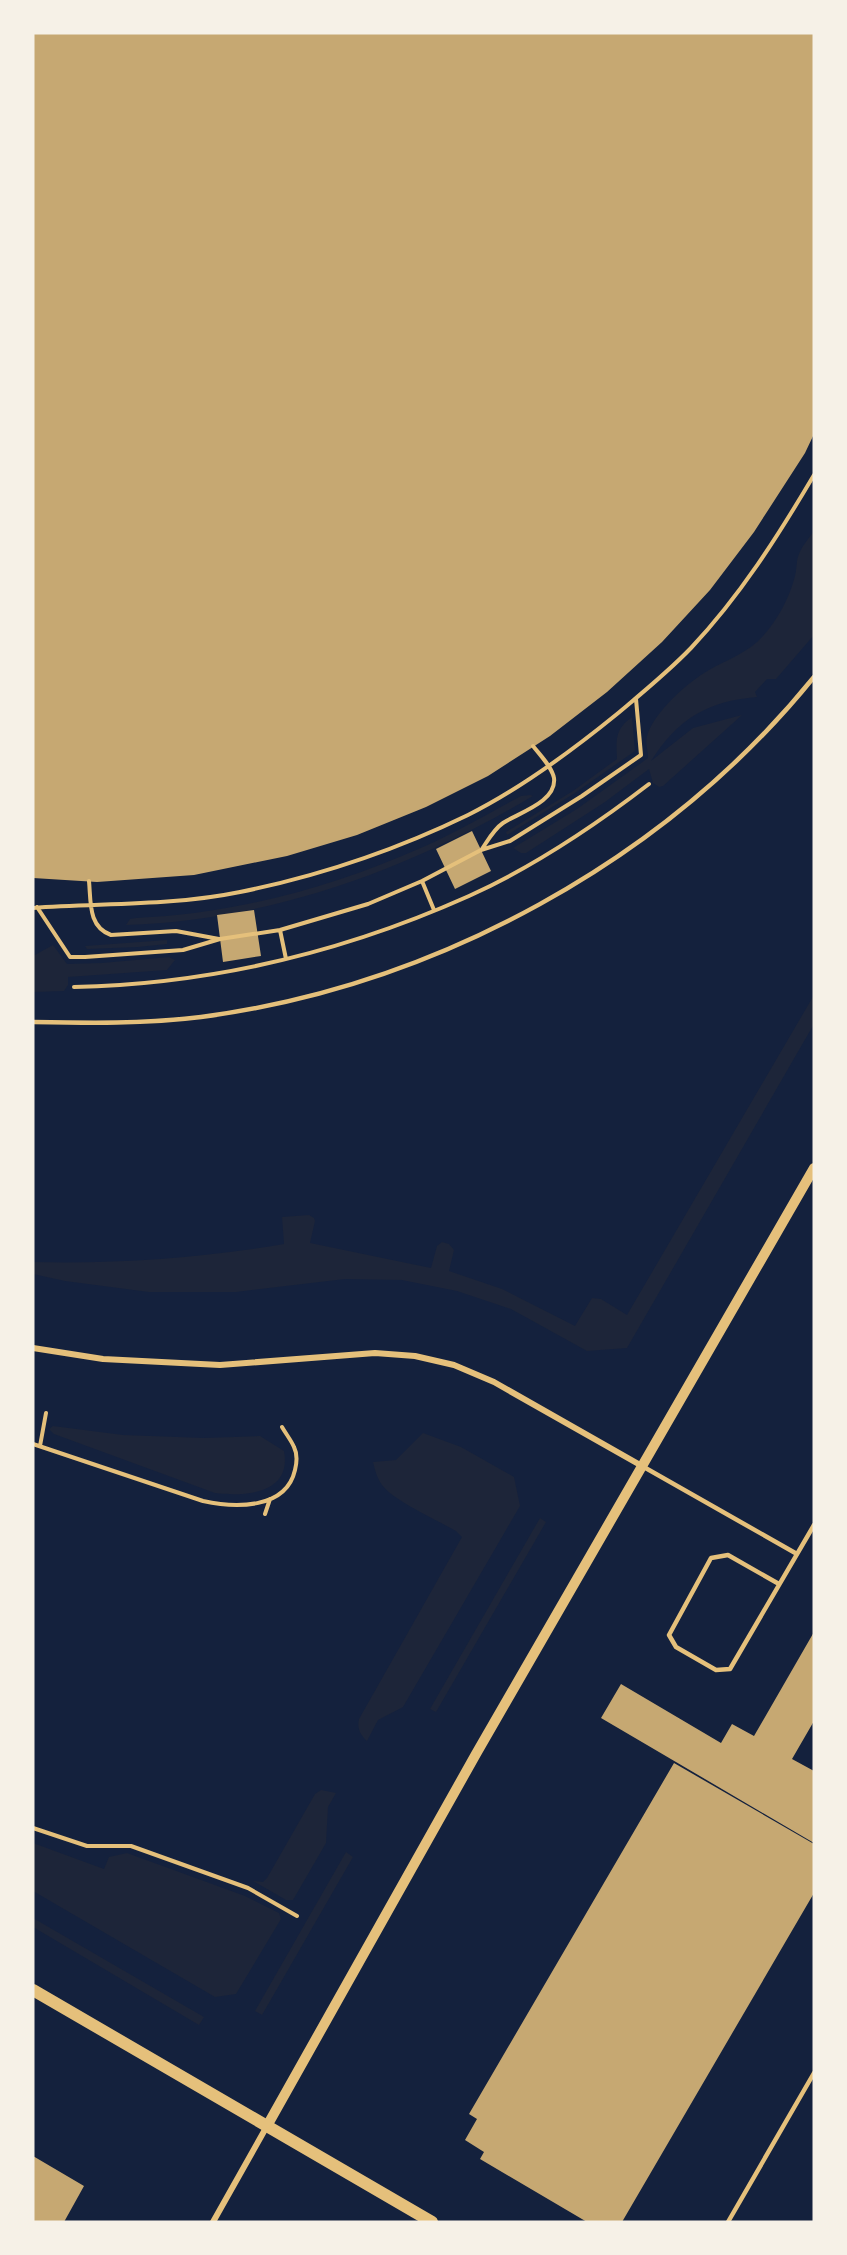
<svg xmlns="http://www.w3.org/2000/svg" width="847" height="2255" viewBox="0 0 847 2255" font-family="'Work Sans',sans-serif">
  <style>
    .green { fill: #1d2539 }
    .building { fill: #c6a872 }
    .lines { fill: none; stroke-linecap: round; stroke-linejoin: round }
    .path { stroke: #e5c07b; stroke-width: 4 }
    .service { stroke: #e5c07b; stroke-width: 4.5 }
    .minor { stroke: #e5c07b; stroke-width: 6 }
    .tertiary { stroke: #e5c07b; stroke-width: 10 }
    .secondary { stroke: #e5c07b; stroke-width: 12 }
  </style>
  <rect width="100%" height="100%" fill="#14213d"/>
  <!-- green -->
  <path class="green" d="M814 531V635L776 679H767L755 692 757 697C707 701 678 719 651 761L693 728 742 715 663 786 659 787 653 783 649 769 605 802 526 853H521L513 848 577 809 648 758C648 751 645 742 647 736 654 712 688 682 709 670 728 659 748 653 763 636 778 619 789 599 795 576 797 569 796 560 799 554 802 546 809 538 814 531Z
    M632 717 635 751 575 793 507 835 506 832 573 791 617 759C616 740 615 729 632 717Z
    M530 795 533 796C408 870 272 920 126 925L130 919 136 918C235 914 333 887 423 847 457 832 489 813 521 796Z
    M167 940V944L138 947 87 949 85 946Z
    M53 945 67 964 102 963 169 957 175 960 167 970 68 977V985L64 991 33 992V956Z
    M814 995V1024L627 1348 587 1351 511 1309 457 1291 402 1280 345 1279 236 1292H149L65 1281 33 1274V1262C117 1264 201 1258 284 1244L282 1217 309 1215 314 1218 315 1221 310 1243 431 1268 437 1246 442 1242 449 1244 454 1250 449 1271 502 1289 575 1326 592 1298 601 1299 627 1315Z
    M53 1426 123 1435 204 1438 260 1436 284 1451C292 1493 247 1497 215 1493L54 1434 49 1429Z
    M423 1433 461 1447 514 1477 520 1506 403 1707 378 1720 367 1741C360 1735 357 1728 359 1719L462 1537 456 1531C437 1520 394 1501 382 1485 377 1478 375 1470 373 1462L396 1460Z
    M540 1518 546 1522 436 1712 430 1709Z
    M321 1790 336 1793 328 1807 326 1843 293 1900H286L253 1881 263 1882 267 1878 315 1794Z
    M33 1843 104 1869 109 1857 127 1853 245 1896 279 1913 281 1919 236 1994 215 1997 33 1891Z
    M346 1852 353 1857 262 2015 255 2011Z
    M33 1918 204 2017 199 2025 33 1927Z"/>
  <!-- building -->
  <path class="building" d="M33 33H814V434L805 453 754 532 710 590 662 642 607 692 550 736 488 776 426 807 357 835 287 856 194 875 97 882 33 878Z
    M472 831 491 871 455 889 436 849Z
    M254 910 261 956 223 962 217 915Z
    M814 1632V1721L792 1759 814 1771V1843L601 1718 621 1684 721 1743 732 1724 754 1736Z
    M674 1763 814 1844V1893L622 2222H587L480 2159 484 2152 465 2140 477 2119 469 2114Z
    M33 2156 84 2186 64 2222H33Z"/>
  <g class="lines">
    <!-- path -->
    <path class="path" d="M482 849C488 840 494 829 503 823 518 813 557 802 554 778 552 767 540 755 533 746
      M89 881C91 902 88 927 111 935L176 931 219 939
      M422 881 434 910
      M37 907 70 957H85L183 950 220 939 280 930 368 904 422 881 481 850 510 841 582 796 641 755 636 699
      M33 908C102 903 172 906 240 892 319 876 396 850 468 815 518 790 574 749 617 714 642 693 668 672 691 648 740 596 778 536 814 475
      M280 930 286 959
      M74 987C210 984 344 952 469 896 533 867 593 827 649 784
      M33 1444 203 1501C234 1508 286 1510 295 1470 297 1462 298 1455 294 1447 291 1440 286 1434 282 1427
      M40 1446 46 1413
      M265 1514 270 1499
      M33 1828 87 1846H131L248 1888 297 1916"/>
    <!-- service -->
    <path class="service" d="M33 1022C89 1023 145 1024 201 1017 435 986 665 861 814 677
      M642 1466 797 1554
      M779 1584 728 1555 711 1558 669 1635 676 1647 716 1670 730 1669 814 1525
      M728 2222 814 2073"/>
    <!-- minor -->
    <path class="minor" d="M33 1348 103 1359 220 1365 375 1353 415 1356 454 1365 494 1382 642 1466
      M213 2222 267 2126"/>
    <!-- tertiary -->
    <path class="tertiary" d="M267 2126 476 1754 814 1168"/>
    <!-- secondary -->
    <path class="secondary" d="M33 1990 432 2222"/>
  </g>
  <!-- border -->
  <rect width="847" height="2255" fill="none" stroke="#f6f1e7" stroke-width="69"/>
</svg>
